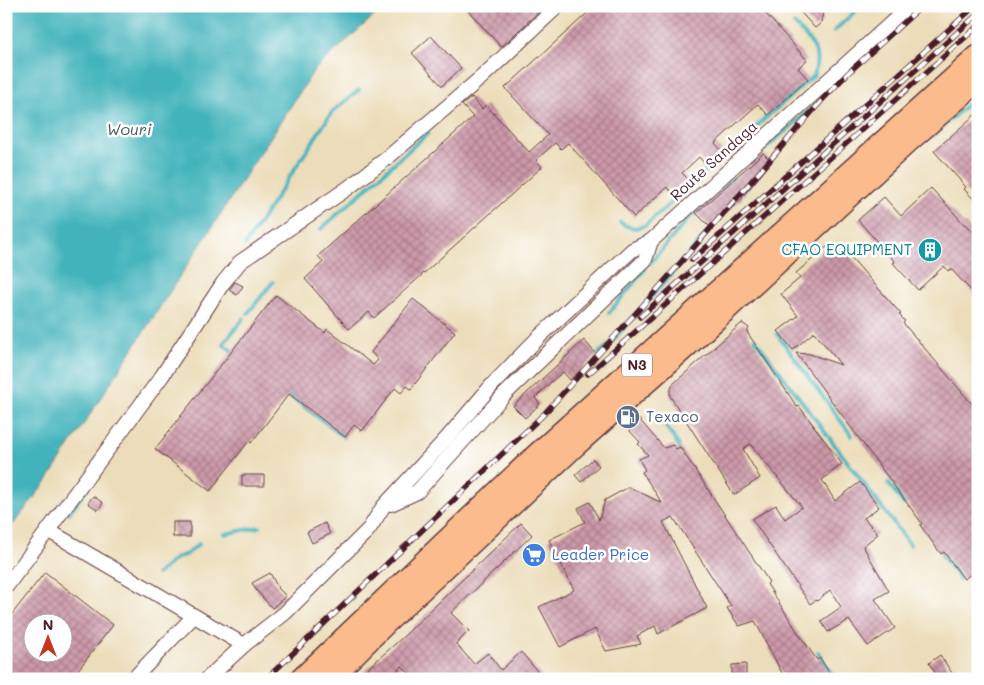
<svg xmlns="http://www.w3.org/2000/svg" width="984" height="685" viewBox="0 0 984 685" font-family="Mali,sans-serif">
<defs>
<pattern id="building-cross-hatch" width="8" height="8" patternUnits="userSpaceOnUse" patternTransform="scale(1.25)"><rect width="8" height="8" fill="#cc99a9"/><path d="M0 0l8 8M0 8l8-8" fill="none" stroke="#a87c8a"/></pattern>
</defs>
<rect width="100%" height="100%" fill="#fff"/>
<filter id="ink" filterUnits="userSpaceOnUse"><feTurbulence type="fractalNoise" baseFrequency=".02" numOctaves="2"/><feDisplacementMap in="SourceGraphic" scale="10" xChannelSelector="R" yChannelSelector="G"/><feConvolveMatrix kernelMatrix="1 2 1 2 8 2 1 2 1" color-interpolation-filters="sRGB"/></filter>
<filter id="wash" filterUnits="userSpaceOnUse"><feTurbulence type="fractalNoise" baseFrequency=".0096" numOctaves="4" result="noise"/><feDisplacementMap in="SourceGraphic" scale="20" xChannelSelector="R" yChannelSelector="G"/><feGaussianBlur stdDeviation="1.12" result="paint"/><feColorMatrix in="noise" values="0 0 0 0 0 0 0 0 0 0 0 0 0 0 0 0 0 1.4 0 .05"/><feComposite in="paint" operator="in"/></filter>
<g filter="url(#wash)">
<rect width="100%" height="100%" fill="#ecddba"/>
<polygon fill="#43b3bb" stroke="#466973" points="6,6 385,6 315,69 46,482 6,534"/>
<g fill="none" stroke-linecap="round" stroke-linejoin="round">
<g stroke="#43b3bb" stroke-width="4">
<polyline points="889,7 891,6"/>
<polyline points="834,31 861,6"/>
<polyline points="932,136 972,100"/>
<polyline points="764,150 817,103"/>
<polyline points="878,184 901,164"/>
<path d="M 620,222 C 628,228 637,230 646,225 L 814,75 C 822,49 811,42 794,24"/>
<polyline points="321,229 428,133"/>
<polyline points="245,245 332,112 359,90"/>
<polyline points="650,263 690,217 733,178"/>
<polyline points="248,313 273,282"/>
<polyline points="609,313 645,269"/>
<polyline points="777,334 804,371"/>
<polyline points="755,339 910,545"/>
<polyline points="235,353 223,344 244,318"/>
<polyline points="599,353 610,344 708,232"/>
<polyline points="804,371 852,436"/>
<polyline points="286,393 344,437"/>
<polyline points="657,413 679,446"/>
<polyline points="888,483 904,504"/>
<polyline points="69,513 87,489"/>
<polyline points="225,534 259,527"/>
<polyline points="942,555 960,580"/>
<polyline points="157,574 176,558 187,554 199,544"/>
<polyline points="818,652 835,679"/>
</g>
</g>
<g id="blocks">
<g fill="url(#building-cross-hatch)" fill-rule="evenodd">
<polygon points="464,6 545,6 501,47"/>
<polygon points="595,6 759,6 807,60 798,68 808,79 768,115 758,104 715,143 722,151 706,165 699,157 682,173 689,180 674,195 667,187 634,217 568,143 561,149 555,143 536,160 542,167 374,318 369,312 349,329 305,279 323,262 318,256 473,117 462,105 472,97 482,109 486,105 529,152 548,135 505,88"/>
<polygon points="795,6 817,6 823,13 821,23 815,28"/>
<polygon points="431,36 461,68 442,86 412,53"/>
<polygon points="978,112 978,204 964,189 966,187 934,151"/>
<polygon points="763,153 772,162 742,197 743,198 710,227 696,213"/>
<polygon points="931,188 965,225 966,224 978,237 978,298 951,269 948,271 944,266 918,290 893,263 895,262 858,220 884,197 901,216"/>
<polygon points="829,245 835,251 837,249 844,257 848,254 901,314 899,315 905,321 903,323 978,411 978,569 964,579 944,552 941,554 920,525 922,524 921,522 796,353 810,354 841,365 814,332 793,350 778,331 798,316 781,294 800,278 796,273"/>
<polygon points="235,282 243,286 237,295 229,290"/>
<polygon points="276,295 325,333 327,329 373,365 378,360 371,352 413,299 455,332 411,389 407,386 401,393 395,388 362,431 354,425 345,437 289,394 251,443 249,441 210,491 155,449"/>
<polygon points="742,323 749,328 747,332 797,407 799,406 842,464 822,480 835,501 860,482 879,507 864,518 878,534 863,546 889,591 875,599 895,628 868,646 849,620 828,632 821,621 841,607 830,590 817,601 816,600 810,604 752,519 776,505 785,519 802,507 750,444 743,449 760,478 734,495 670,396 670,391 673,384"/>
<polygon points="584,340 597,355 570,380 563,372 553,380 535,398 540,404 525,418 513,406"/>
<polygon points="638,418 664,448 673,445 676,449 680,447 769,582 767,584 799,634 817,660 820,658 833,679 785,679 755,621 739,626 727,608 731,606 673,517 663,522 707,608 658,634 655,626 637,636 641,644 606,651 595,629 560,647 539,607 574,590 549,540 585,522 578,508 590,502 599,520 605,500 629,487 662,503 642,472 645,470 639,459 648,455 638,444 640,442 627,428"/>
<polygon points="593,459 599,466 581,482 575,475"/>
<rect x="242" y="475" width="22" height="11"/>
<polygon points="93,496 103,503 98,510 88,503"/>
<rect x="173" y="522" width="17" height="15"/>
<polygon points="325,523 330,534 312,543 307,532"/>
<polygon points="521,523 532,535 451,613 469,631 456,644 474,664 488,653 501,670 521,652 544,679 414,679 402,666 389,679 356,679 404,636"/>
<path d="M 45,572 L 113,625 L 71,679 L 6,679 L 6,622 ZM 32,622 L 62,622 L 62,652 L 32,652 Z"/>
<polygon points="270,573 278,588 286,596 272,608 257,591 252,583"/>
<polygon points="940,655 956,679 939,679 929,663"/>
<polygon points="746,664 746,679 732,679 732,665"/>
</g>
</g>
</g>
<g filter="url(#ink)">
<use href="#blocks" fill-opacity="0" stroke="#623c40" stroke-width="1"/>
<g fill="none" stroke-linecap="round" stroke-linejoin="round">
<g stroke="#623c40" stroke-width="16">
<g id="minor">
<polyline points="391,504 417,492 504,395 645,260 651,241"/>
<polyline points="49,531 244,645"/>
<polyline points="6,587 162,376 223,283 240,262 348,188 386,159 483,76 558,6"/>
<polyline points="133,679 194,616"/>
<polyline points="207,679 244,645 285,613 369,529 383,507 447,438 493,384 539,337 632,250 651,241 910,6"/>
</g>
</g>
<g stroke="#623c40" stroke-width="24">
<g id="highway">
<polyline points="301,679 535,456 978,56"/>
<polyline points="330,679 386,623 575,446 686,347 909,141 978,81"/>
</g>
</g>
<use href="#minor" stroke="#fff" stroke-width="14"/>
<use href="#highway" stroke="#fbbb8c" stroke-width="21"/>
<g stroke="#4a1f2b" stroke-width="5.5">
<g id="rail">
<polyline points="692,260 975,6"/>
<polyline points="640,317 978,14"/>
<polyline points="588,374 978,26"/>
<polyline points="266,679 543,415 655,292 824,98 848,73 922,6"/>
</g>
</g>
<use href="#rail" stroke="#fff" stroke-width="4" stroke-dasharray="11" stroke-linecap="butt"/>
</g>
</g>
<defs>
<g id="building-disc" transform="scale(1.25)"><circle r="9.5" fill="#0f9aa8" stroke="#fff"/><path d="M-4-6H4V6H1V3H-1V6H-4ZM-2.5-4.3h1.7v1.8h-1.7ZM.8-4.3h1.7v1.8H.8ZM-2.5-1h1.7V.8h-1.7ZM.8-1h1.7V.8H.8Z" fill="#fff"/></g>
<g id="fuel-disc" transform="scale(1.25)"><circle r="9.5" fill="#5c6f8a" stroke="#fff"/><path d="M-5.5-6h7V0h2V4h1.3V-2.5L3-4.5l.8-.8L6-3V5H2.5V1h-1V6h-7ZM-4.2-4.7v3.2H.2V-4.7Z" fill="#fff"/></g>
<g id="supermarket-disc" transform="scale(1.25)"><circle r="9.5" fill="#3f7fe0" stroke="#fff"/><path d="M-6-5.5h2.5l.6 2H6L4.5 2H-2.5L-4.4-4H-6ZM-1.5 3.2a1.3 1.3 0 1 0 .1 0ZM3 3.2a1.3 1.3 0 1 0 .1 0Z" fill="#fff"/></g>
</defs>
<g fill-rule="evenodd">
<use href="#building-disc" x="930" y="250"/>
<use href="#fuel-disc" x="628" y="417"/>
<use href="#supermarket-disc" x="534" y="555"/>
</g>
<g text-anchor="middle" stroke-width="5" stroke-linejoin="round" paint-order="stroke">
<rect fill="#fff" stroke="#80626b" stroke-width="1" x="622" y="353.5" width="30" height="23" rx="4"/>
<g font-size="14" font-weight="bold" fill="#4a1f2b">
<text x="637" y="370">N3</text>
</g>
<g font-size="15" fill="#4a1f2b" stroke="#fff">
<text transform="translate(714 161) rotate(-42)" y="5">Route Sandaga</text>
</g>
<g font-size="15" fill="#0d838f" stroke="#fff" text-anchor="end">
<text x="912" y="255">CFAO EQUIPMENT</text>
</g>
<g font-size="15" fill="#4e5e75" stroke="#fff" text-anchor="start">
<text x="646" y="422">Texaco</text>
</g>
<g font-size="15" fill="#366cbe" stroke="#fff" text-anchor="start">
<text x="552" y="560">Leader Price</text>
</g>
<g font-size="16" font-style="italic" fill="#475a65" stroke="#fff">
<text x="129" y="135">Wouri</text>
</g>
</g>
<rect width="984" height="685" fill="none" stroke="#fff" stroke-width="25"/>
<g transform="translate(48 638)"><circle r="24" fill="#ffffff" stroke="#b7a5aa"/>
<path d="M0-4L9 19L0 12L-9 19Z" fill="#c8321e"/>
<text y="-8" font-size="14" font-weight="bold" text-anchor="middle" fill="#4a1f2b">N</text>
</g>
</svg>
